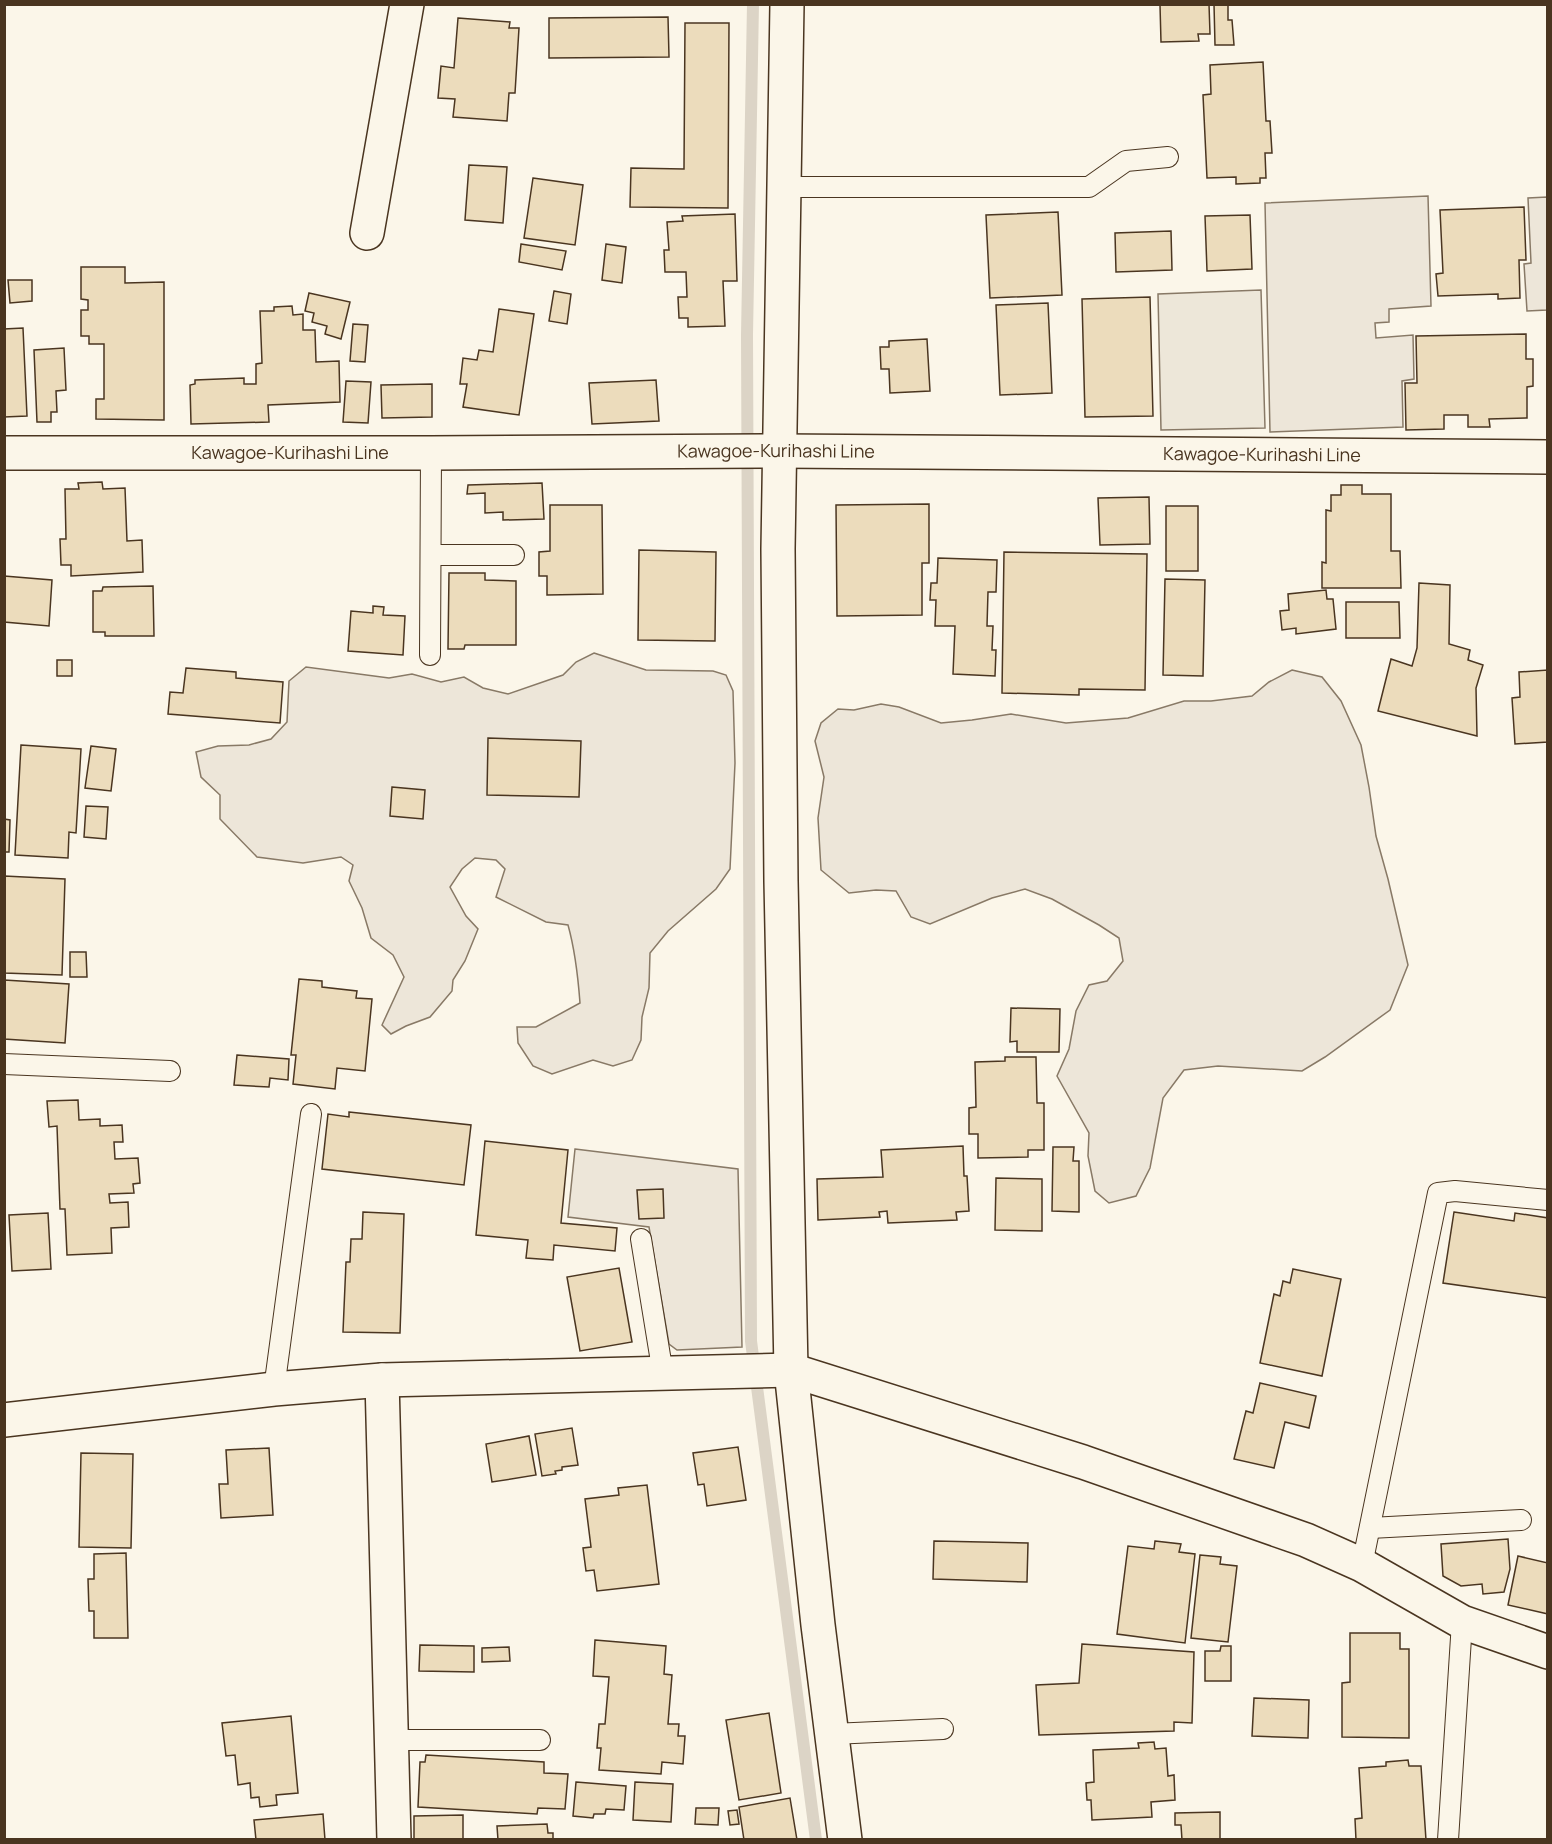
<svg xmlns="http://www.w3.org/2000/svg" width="1552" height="1844" viewBox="0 0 1552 1844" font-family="Manrope,sans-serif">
<rect width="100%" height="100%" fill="#fbf6e9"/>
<g fill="#ede6d9" stroke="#887966" stroke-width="1.5">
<polygon points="1428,196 1431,306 1389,309 1389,322 1375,323 1376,338 1413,335 1414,379 1402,381 1403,427 1270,432 1265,203"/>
<polygon points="1547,197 1547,310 1527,311 1524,264 1531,263 1528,198"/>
<path d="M 594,653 L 646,670 L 713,671 L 726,675 L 733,691 L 735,763 L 730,869 L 716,889 L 668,931 L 650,953 L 649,988 L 642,1017 L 641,1040 L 632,1060 L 613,1066 L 593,1060 L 552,1074 L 533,1066 L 518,1043 L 517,1027 L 536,1027 L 580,1003 C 578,976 575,950 568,925 L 546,922 L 496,897 L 505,869 L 496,860 L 475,858 L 462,869 L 450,887 L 466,916 L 478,929 L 465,961 L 453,980 L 452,991 L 430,1017 L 406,1026 L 391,1034 L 382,1025 L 404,977 L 393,955 L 371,938 L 362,908 L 349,881 L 353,865 L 341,857 L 303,863 L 257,857 L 220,819 L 220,795 L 201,777 L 196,752 L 218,746 L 249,745 L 271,739 L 287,722 L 289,681 L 306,667 L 389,678 L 412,674 L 441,682 L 464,677 L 483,688 L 508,694 L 563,675 L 576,662 Z"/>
<polygon points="1292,670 1322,677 1341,701 1361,745 1369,787 1376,836 1388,879 1408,965 1390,1010 1325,1057 1302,1071 1218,1066 1184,1070 1163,1098 1150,1168 1136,1196 1109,1203 1095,1191 1088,1156 1089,1133 1057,1076 1069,1049 1076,1011 1089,985 1107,981 1123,961 1119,938 1099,925 1052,899 1025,889 992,898 930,924 911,917 896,891 876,890 849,893 821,870 818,818 824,777 815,741 821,723 838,709 854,710 881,704 899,707 941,723 972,720 1011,714 1066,723 1128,718 1184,701 1211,701 1252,696 1269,682"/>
<polygon points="575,1149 738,1169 742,1347 677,1350 669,1344 649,1227 568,1217"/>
</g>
<polygon fill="#ede7d9" stroke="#887966" stroke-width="1.5" points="1261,290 1265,428 1161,430 1158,294"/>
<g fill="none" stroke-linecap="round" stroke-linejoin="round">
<polyline stroke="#dcd4c6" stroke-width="12" points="753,4 747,335 751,1341 816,1840"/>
</g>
<g fill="#ecdcbc" stroke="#4a3520" stroke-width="1.5">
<polygon points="1209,4 1210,34 1198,34 1199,41 1161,42 1160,5"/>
<polygon points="1214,4 1228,4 1228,20 1232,20 1234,45 1215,45"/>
<polygon points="668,17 669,57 549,58 549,18"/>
<polygon points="458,18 510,22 509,28 519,28 515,93 509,93 507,121 453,117 455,99 438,98 441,66 454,68"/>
<polygon points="685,23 729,23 728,208 630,207 631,168 684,169"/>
<polygon points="1263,62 1266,121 1270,121 1272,153 1265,153 1266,178 1260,178 1260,183 1236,184 1236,177 1207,178 1203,95 1211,94 1210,65"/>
<polygon points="469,165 507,167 503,223 465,220"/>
<polygon points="533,178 583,185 575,245 524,238"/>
<polygon points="1524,207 1526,260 1519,260 1520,298 1498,299 1498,294 1438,296 1436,274 1443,273 1440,210"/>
<polygon points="1058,212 1062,295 990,298 986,215"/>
<polygon points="735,214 737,281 723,281 725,326 688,327 688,318 679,318 678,297 687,297 686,272 665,272 664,250 669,250 667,222 683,221 682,216"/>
<polygon points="1250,215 1252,269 1207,271 1205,216"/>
<polygon points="1171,231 1172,270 1116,272 1115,233"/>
<polygon points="521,244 566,251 562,270 519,262"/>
<polygon points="606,244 626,247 622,283 602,280"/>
<polygon points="81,267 125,267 125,283 164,282 164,420 96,419 96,399 104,399 104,344 89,344 89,336 81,336 81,310 88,310 88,300 81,299"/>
<polygon points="8,280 32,280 32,301 10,303"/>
<polygon points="554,291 571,294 567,324 549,321"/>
<polygon points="309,293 350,302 341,339 325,334 327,326 312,322 314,313 305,311"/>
<polygon points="1150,297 1153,416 1085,417 1082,299"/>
<polygon points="1048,303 1052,393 1000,395 996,305"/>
<polygon points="292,306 293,315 303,314 303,330 315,330 316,362 339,361 340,402 268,405 269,422 191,424 190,385 195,384 195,380 244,378 244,384 256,384 256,364 262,363 260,311 274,311 274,307"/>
<polygon points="499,309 534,314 519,415 463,407 467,384 460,384 463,358 477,360 479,350 493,352"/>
<polygon points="353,324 368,325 365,362 350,361"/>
<polygon points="23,328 27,416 4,417 4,329"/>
<polygon points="1526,334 1526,359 1533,359 1533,386 1527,387 1527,418 1489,419 1490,427 1468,427 1468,415 1444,415 1444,429 1406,430 1405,383 1417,383 1416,336"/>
<polygon points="927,339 930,391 890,393 889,369 881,369 880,347 889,347 889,341"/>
<polygon points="64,348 66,390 56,391 57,412 51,412 51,422 37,422 34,350"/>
<polygon points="656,380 659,421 592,424 589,383"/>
<polygon points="346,381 371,382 368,423 343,422"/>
<polygon points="432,384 432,417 382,418 381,385"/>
<polygon points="102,482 103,489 125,488 127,541 142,540 143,572 71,576 71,565 61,565 60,539 66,539 65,489 79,489 78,483"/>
<polygon points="542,483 544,519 503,520 503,512 485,513 485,493 467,494 468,485"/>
<polygon points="1341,485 1362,485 1362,494 1391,494 1391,551 1400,551 1401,588 1322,588 1322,562 1326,563 1326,510 1331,511 1331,495 1341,495"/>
<polygon points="1149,497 1150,544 1100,545 1098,498"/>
<polygon points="929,504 929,563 922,563 922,615 837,616 836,505"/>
<polygon points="550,505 602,505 603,594 547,595 547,576 539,576 539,552 550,551"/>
<rect x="1166" y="506" width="32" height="65"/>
<polygon points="639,550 716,552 715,641 638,640"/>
<polygon points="1004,552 1147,554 1145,690 1079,689 1079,695 1002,693"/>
<polygon points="938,558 997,560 996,592 988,592 987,626 993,626 992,650 996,650 995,676 953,674 955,626 935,626 936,600 930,600 931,583 937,583"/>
<polygon points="449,573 485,573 485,580 516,581 516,645 465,645 464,649 448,649"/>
<polygon points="4,576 52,580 49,626 4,622"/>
<polygon points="1165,579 1205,580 1203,676 1163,675"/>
<polygon points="1419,583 1450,585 1449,644 1470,650 1468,660 1483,665 1476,688 1477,736 1378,711 1391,659 1412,666 1417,648"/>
<polygon points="153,586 154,636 105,636 105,632 93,632 93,591 102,591 103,587"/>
<polygon points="1326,590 1327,599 1333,599 1336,629 1296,634 1296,628 1282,630 1280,611 1289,610 1288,594"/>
<polygon points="1346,602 1399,602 1400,638 1346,638"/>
<polygon points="373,606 384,607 383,615 405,616 403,655 348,651 351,611 373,613"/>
<rect x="57" y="660" width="15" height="16"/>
<polygon points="186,668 236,672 236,678 283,682 280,723 168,714 170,692 183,693"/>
<polygon points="1548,670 1548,742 1515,744 1512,698 1520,697 1519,672"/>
<polygon points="488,738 581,741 579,797 487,795"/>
<polygon points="21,745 81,749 76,833 69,832 68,858 15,855"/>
<polygon points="91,746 116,749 111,791 85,788"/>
<polygon points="392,787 425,790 423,819 390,816"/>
<polygon points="86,806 108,807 106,839 84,837"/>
<polygon points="4,819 10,820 9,852 4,852"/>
<polygon points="4,876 65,879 62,975 4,973"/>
<polygon points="70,952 86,952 87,977 70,977"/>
<polygon points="299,979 322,981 322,987 357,991 356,998 372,999 365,1071 337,1068 335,1089 293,1084 296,1055 291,1055"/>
<polygon points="4,980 69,984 65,1043 4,1039"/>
<polygon points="1011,1008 1060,1009 1059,1052 1017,1052 1017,1041 1010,1042"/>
<polygon points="237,1055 289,1059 288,1080 270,1078 269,1087 234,1085"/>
<polygon points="1005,1057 1036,1057 1037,1103 1044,1103 1044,1150 1028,1150 1028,1157 978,1158 978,1134 969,1134 969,1108 976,1107 975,1062 1005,1061"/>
<polygon points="78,1100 79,1120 100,1119 100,1126 122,1125 123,1142 114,1142 115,1159 138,1158 140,1183 133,1184 134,1193 109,1194 110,1203 128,1202 129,1227 111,1228 112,1253 67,1255 65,1209 60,1209 57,1126 49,1127 47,1101"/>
<polygon points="349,1112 471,1125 464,1185 322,1169 328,1114 349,1117"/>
<polygon points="485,1141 568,1150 561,1223 617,1228 615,1251 554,1245 553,1260 526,1258 528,1240 476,1235"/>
<polygon points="963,1146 964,1176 967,1176 969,1211 956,1212 957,1220 888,1223 887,1211 879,1212 880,1217 818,1220 817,1179 883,1177 881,1150"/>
<polygon points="1053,1147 1074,1147 1073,1161 1079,1161 1079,1212 1052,1211"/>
<polygon points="996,1178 1042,1179 1042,1231 995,1230"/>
<polygon points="663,1189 664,1218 639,1219 637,1190"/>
<polygon points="363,1212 404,1214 400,1333 343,1332 346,1262 350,1262 351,1239 362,1239"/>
<polygon points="1454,1212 1514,1221 1515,1213 1548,1218 1548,1298 1443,1283"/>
<polygon points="48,1213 51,1269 12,1271 9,1215"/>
<polygon points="619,1268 632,1342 580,1351 567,1277"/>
<polygon points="1293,1269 1341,1279 1322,1376 1260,1363 1274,1294 1280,1296 1283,1281 1290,1283"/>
<polygon points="1260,1383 1316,1396 1309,1428 1285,1422 1274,1468 1234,1459 1246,1411 1253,1413"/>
<polygon points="572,1428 578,1465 562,1467 562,1470 555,1471 556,1474 542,1476 535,1434"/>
<polygon points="529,1436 536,1475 492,1482 486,1444"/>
<polygon points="738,1447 746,1500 707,1506 704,1484 698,1485 693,1453"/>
<polygon points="269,1448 273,1515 221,1518 219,1484 228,1484 226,1450"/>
<polygon points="81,1453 133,1454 131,1548 79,1547"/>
<polygon points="647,1485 659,1584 597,1591 594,1570 586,1571 583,1548 591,1547 585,1499 619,1495 618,1488"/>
<polygon points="1508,1539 1510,1569 1504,1592 1483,1594 1482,1584 1461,1586 1443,1576 1441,1544"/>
<polygon points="934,1541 1028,1543 1027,1582 933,1579"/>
<polygon points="1155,1541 1181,1544 1179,1552 1195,1554 1185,1643 1117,1634 1128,1546 1154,1549"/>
<polygon points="126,1553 128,1638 94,1638 94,1611 89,1611 88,1579 94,1579 94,1554"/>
<polygon points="1200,1555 1221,1557 1220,1564 1237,1566 1228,1642 1191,1638"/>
<polygon points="1518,1556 1548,1563 1548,1614 1508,1605"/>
<polygon points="1350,1633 1400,1633 1400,1649 1409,1649 1409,1738 1342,1737 1342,1683 1350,1682"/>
<polygon points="595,1640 666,1646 664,1674 672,1675 668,1724 679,1724 678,1736 685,1736 683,1764 662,1762 661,1774 599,1770 601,1748 597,1748 599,1724 605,1724 609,1677 593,1676"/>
<polygon points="1082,1644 1194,1652 1192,1723 1174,1722 1174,1731 1039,1735 1036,1685 1079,1683"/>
<polygon points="420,1645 474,1646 474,1672 419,1671"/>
<polygon points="1221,1646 1231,1646 1231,1681 1205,1681 1205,1651 1220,1651"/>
<polygon points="509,1647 510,1661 482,1662 482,1648"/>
<polygon points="1254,1698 1309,1700 1308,1738 1252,1736"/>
<polygon points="769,1713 781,1793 739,1800 726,1720"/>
<polygon points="291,1716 298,1793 276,1795 277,1805 260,1807 259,1797 251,1798 250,1783 238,1785 235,1755 226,1756 222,1723"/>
<polygon points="1154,1742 1155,1749 1166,1748 1168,1776 1174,1775 1175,1800 1151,1802 1152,1817 1092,1820 1091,1800 1087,1800 1086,1783 1094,1782 1093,1750 1139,1748 1138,1743"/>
<polygon points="426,1755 544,1762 544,1773 568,1774 565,1809 538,1808 537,1814 418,1807 420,1762 425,1762"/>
<polygon points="1408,1760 1409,1766 1421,1766 1426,1840 1356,1840 1355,1819 1362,1818 1359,1768 1386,1766 1386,1762"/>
<polygon points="576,1782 626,1786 624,1810 606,1809 605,1814 594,1814 593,1818 573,1816"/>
<polygon points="635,1782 673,1784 671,1822 633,1820"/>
<polygon points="790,1798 797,1840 744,1840 739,1807"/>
<polygon points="696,1808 719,1808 718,1825 695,1824"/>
<polygon points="737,1810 739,1824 730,1825 728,1811"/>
<polygon points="1220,1812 1220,1840 1182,1840 1181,1825 1175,1825 1175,1813"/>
<polygon points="323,1814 325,1840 256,1840 254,1820"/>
<polygon points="463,1815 463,1840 414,1840 414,1816"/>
<polygon points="547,1824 548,1833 553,1833 553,1840 498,1840 497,1826"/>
</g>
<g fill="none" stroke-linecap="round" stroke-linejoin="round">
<g stroke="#4a3520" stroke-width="22">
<g id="lane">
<polyline points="785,187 1089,187 1126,161 1168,157"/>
<polyline points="431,555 514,555"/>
<polyline points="430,655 431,453"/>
<polyline points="4,1064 170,1071"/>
<polyline points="641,1239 663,1374"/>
<polyline points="274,1389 311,1114"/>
<polyline points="1370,1528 1521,1520"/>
<polyline points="1362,1565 1438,1193 1455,1191 1548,1200"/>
<polyline points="832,1734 943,1729"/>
<polyline points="391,1740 540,1740"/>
<polyline points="1448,1840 1462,1622"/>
</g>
</g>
<g stroke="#4a3520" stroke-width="36">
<g id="street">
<polyline points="367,233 407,4"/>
<polyline points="382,1380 394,1840"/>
<polyline points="4,1420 274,1389 382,1380 791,1370 1083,1462 1306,1540 1362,1565 1462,1622 1548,1652"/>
</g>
</g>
<g stroke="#4a3520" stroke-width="36">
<polyline id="secondary" points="787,4 778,549 781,881 791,1370 818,1625 845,1840"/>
</g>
<g stroke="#4a3520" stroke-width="36">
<g id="primary">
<path id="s1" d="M 4,453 L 431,453 L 779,451 L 1548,457"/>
</g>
</g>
<use href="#lane" stroke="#fbf6e9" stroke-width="20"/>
<use href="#street" stroke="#fbf6e9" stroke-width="33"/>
<use href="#secondary" stroke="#fbf6e9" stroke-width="33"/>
<use href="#primary" stroke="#fbf6e9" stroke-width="33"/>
</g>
<g text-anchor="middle" stroke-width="4.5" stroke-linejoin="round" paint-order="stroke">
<g font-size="18" fill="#4a3520" stroke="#fbf6e9">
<text dy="6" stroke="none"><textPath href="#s1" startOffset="772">Kawagoe-Kurihashi Line</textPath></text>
<text dy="6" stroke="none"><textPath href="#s1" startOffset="286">Kawagoe-Kurihashi Line</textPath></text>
<text dy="6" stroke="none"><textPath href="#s1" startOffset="1258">Kawagoe-Kurihashi Line</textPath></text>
</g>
</g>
<rect width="1552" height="1844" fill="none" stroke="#4a3520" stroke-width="12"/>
</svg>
